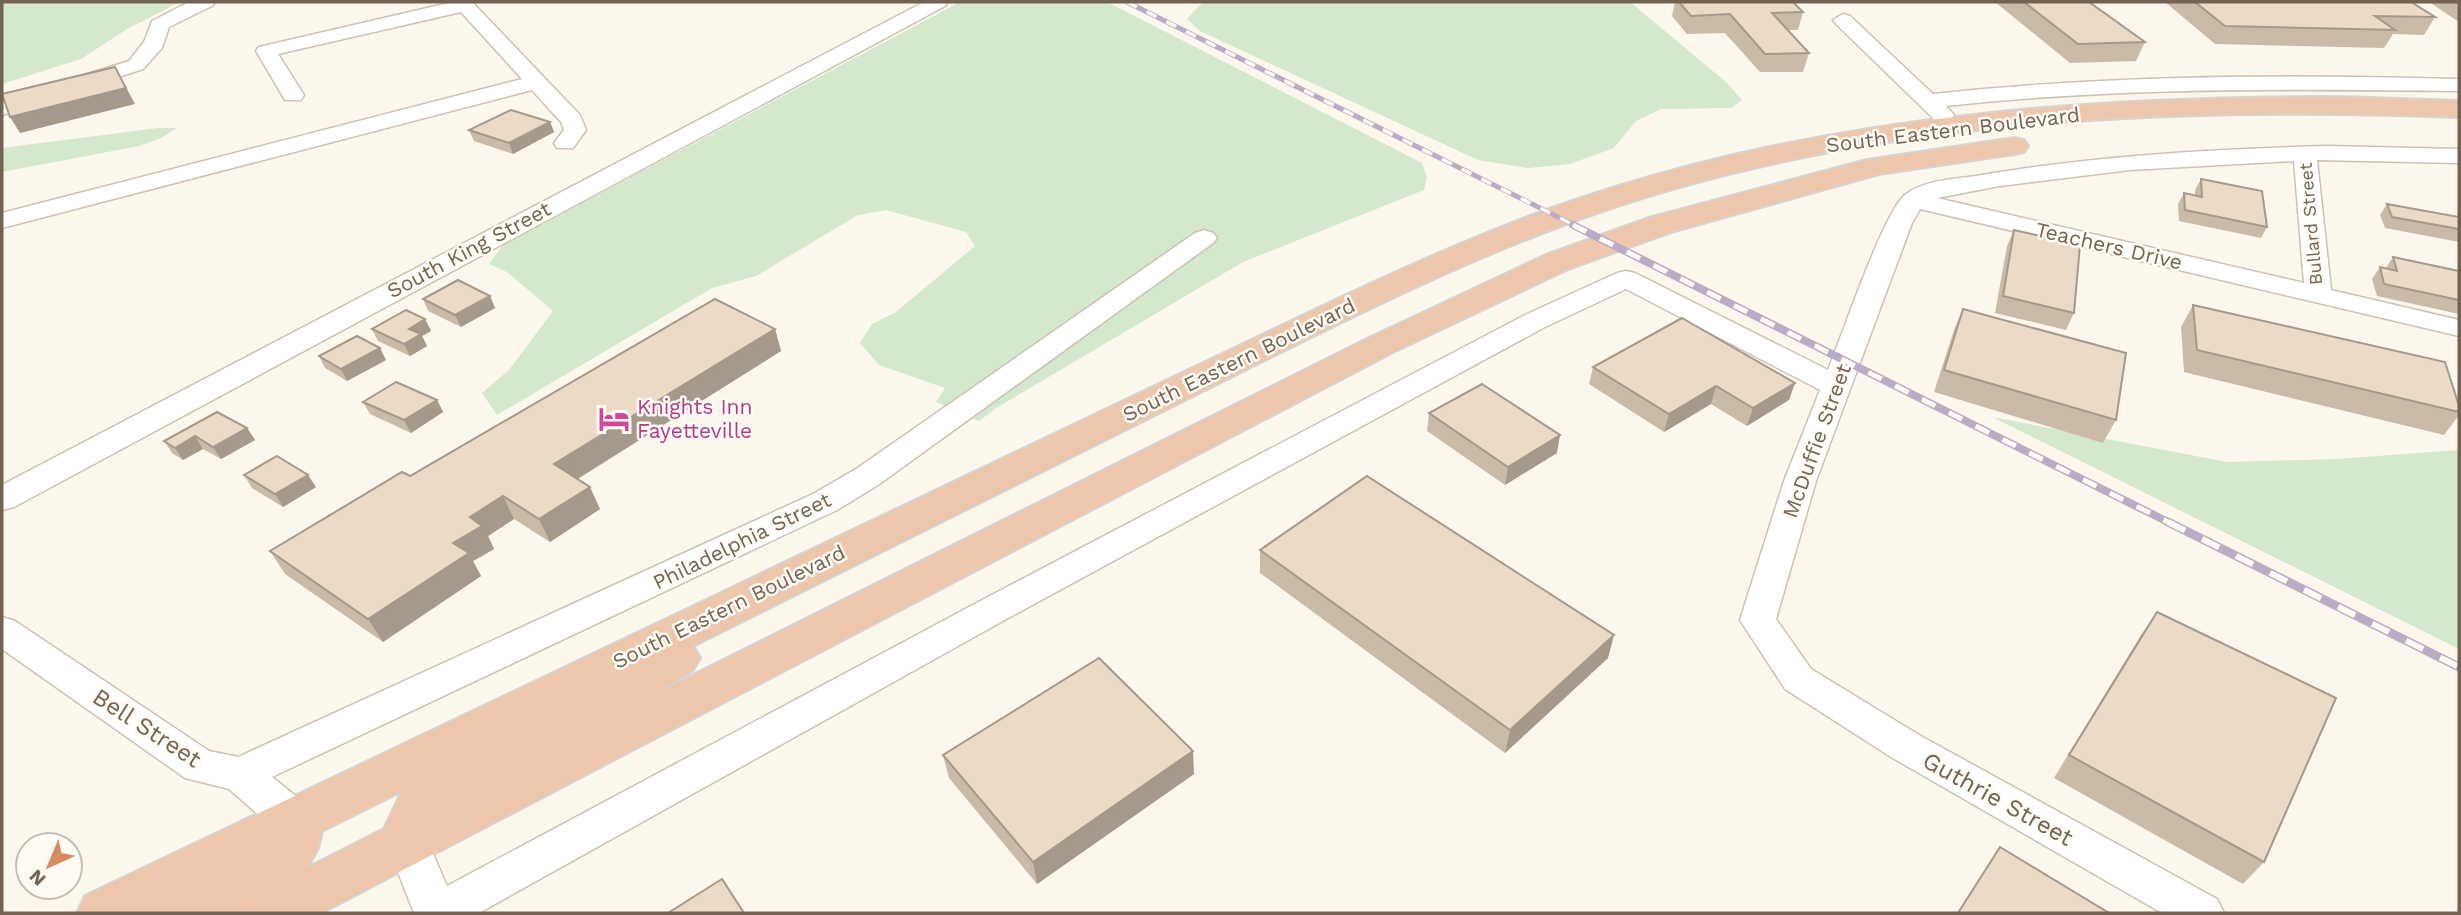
<svg xmlns="http://www.w3.org/2000/svg" width="2461" height="915" viewBox="0 0 2461 915" font-family="'Work Sans',sans-serif">
<rect width="100%" height="100%" fill="#fbf7ed"/>
<g fill="#d3e8cc">
<polygon points="2,2 180,2 127,29 81,59 2,84"/>
<polygon points="960,2 1107,2 1422,163 1427,177 1424,190 1243,262 998,407 979,421 936,402 945,388 879,365 860,343 872,324 896,312 975,246 966,232 886,210 858,215 756,276 712,288 497,415 482,393 509,370 553,311 507,272 489,264 503,245"/>
<polygon points="1203,2 1630,2 1727,83 1742,100 1731,108 1661,109 1636,121 1614,148 1570,164 1528,168 1478,160 1200,31 1187,19"/>
<polygon points="158,128 177,128 161,138 139,146 2,172 2,148"/>
<polygon points="1992,417 2227,462 2337,459 2459,450 2459,649"/>
</g>
<g fill="none" stroke-linecap="round" stroke-linejoin="round">
<g stroke="#ccc2b3" stroke-width="3">
<g id="street">
<polygon points="189,2 215,2 212,6 169,27 162,48 143,69 2,115 2,101 129,61 144,42 152,21"/>
<polygon points="453,2 472,2 580,115 586,130 573,148 557,148 554,143 564,130 561,122 532,90 2,228 2,213 522,79 461,12 278,54 304,95 301,100 285,100 256,51 259,47"/>
<polygon points="924,2 948,2 945,6 14,507 2,510 2,485"/>
<path d="M 1843,14 L 1850,16 L 1933,94 C 2109,75 2283,74 2459,79 L 2459,91 C 2287,89 2117,87 1946,106 L 1954,115 L 1951,120 L 1935,120 L 1836,24 L 1833,20 Z"/>
<path d="M 2327,146 L 2459,149 L 2459,163 L 2317,160 L 2331,290 L 2459,320 L 2459,336 L 1920,209 L 1912,223 L 1816,481 L 1776,619 L 1811,669 L 1919,735 L 2217,899 L 2224,913 L 2162,913 L 1891,757 L 1785,689 L 1740,620 L 1784,481 L 1820,390 L 1626,289 L 1545,327 L 1010,617 L 479,913 L 414,913 L 387,844 L 393,831 L 408,826 L 423,831 L 447,886 L 984,599 L 1525,315 L 1617,273 L 1626,271 L 1635,273 L 1828,370 C 1841,338 1884,211 1905,195 C 1923,180 1954,179 1976,176 C 2092,156 2210,149 2327,146 ZM 2294,161 L 2304,283 L 1937,198 L 2000,186 L 2130,170 Z"/>
<polygon points="1204,230 1213,233 1217,238 1213,243 878,485 837,510 272,777 308,806 314,819 308,832 293,837 278,832 229,789 185,778 2,649 2,617 15,621 209,751 238,757 813,494 856,469 1195,233"/>
</g>
</g>
<g stroke="#d8d3cf" stroke-width="4">
<path id="highway" d="M 2342,97 L 2459,101 L 2459,117 C 2201,107 1934,116 1683,186 C 1516,232 1361,312 1207,389 C 1036,475 864,560 693,646 L 700,658 L 693,670 L 655,694 L 1369,338 L 1546,255 L 1649,218 L 1867,160 L 2014,138 L 2024,140 L 2028,146 L 2024,152 L 2014,154 L 1879,174 L 1671,232 L 1568,269 L 1393,352 L 321,913 L 243,913 L 244,910 L 238,913 L 77,913 L 85,896 L 1327,304 C 1421,260 1516,217 1616,187 C 1849,114 2098,97 2342,97 ZM 402,791 L 384,829 L 307,868 L 318,848 L 322,831 Z"/>
</g>
<use href="#street" fill="#fff" fill-rule="evenodd"/>
<use href="#highway" fill="#edc6ab" fill-rule="evenodd"/>
<g stroke="#bcabc5" stroke-width="5">
<polyline id="rail-far2" points="1127,2 1576,226"/>
</g>
<g stroke="#bcabc5" stroke-width="8">
<polyline id="rail-far1" points="1573,225 2172,524"/>
</g>
<g stroke="#bcabc5" stroke-width="9">
<polyline id="rail" points="2168,522 2459,667"/>
</g>
<use href="#rail-far2" stroke="#fdfbf3" stroke-width="3.5" stroke-dasharray="11" stroke-linecap="butt"/>
<use href="#rail-far1" stroke="#fdfbf3" stroke-width="5" stroke-dasharray="15" stroke-linecap="butt"/>
<use href="#rail" stroke="#fdfbf3" stroke-width="6" stroke-dasharray="19" stroke-linecap="butt"/>
</g>
<g fill="#cabba9">
<polygon points="1675,2 1793,2 1803,12 1798,30 1788,30 1809,53 1803,72 1760,72 1725,33 1687,34 1672,16"/>
<polygon points="1995,2 2089,2 2145,42 2136,61 2070,63"/>
<polygon points="2165,2 2411,2 2435,17 2424,35 2393,34 2384,48 2215,44"/>
<polygon points="2429,2 2459,2 2459,22"/>
<polygon points="550,122 554,132 513,154 474,141 469,130"/>
<polygon points="2201,179 2267,227 2261,238 2179,221 2178,204 2184,193 2195,195 2195,190"/>
<polygon points="2387,204 2459,217 2459,242 2385,228 2380,215"/>
<polygon points="2014,230 2074,313 2066,330 1995,313 2007,246"/>
<polygon points="2393,257 2459,271 2459,314 2377,296 2372,279 2380,267 2386,268"/>
<polygon points="490,296 495,308 461,327 428,311 423,299"/>
<polygon points="2193,305 2459,406 2459,415 2444,435 2184,372 2181,327"/>
<polygon points="1963,309 2116,420 2103,443 1934,392 1954,330"/>
<polygon points="1682,318 1789,400 1747,426 1711,404 1664,432 1589,384 1593,367"/>
<polygon points="425,319 431,331 422,336 427,346 410,356 378,341 372,329"/>
<polygon points="775,329 781,351 578,479 600,509 550,542 514,519 488,536 494,549 473,561 481,576 383,642 285,574 270,551 410,476"/>
<polygon points="319,356 386,360 347,381 325,368"/>
<polygon points="437,400 443,412 411,433 370,414 363,402"/>
<polygon points="1429,413 1557,453 1505,485 1427,431"/>
<polygon points="247,428 255,440 221,459 203,449 183,460 172,453 164,441"/>
<polygon points="244,475 316,487 283,507 252,488"/>
<polygon points="1260,550 1608,658 1505,753 1260,573"/>
<polygon points="2157,612 2264,862 2243,884 2054,778 2141,635"/>
<polygon points="943,755 1194,774 1037,884 949,778"/>
</g>
<g fill="#a4998a">
<polygon points="115,67 135,104 20,133 10,117"/>
<polygon points="550,122 554,132 513,154 509,143"/>
<polygon points="490,296 495,308 461,327 455,315"/>
<polygon points="425,319 431,331 422,336 427,346 410,356 404,344 409,329"/>
<polygon points="775,329 781,351 564,487 554,464"/>
<polygon points="380,348 386,360 347,381 341,369"/>
<polygon points="1795,383 1789,400 1747,426 1753,408"/>
<polygon points="1716,386 1711,404 1664,432 1669,414"/>
<polygon points="437,400 443,412 411,433 404,420"/>
<polygon points="247,428 255,440 221,459 213,447"/>
<polygon points="1560,435 1557,453 1505,485 1508,467"/>
<polygon points="195,436 203,449 183,460 175,448"/>
<polygon points="308,475 316,487 283,507 275,494"/>
<polygon points="590,487 600,509 550,542 539,519"/>
<polygon points="503,496 514,519 488,536 494,549 473,561 481,576 383,642 368,619 453,543 470,517"/>
<polygon points="1614,635 1608,658 1505,753 1510,730"/>
<polygon points="1193,751 1194,774 1037,884 1033,862"/>
</g>
<g fill="#ebdac5" stroke="#a4998a" stroke-width="2">
<polygon points="1679,2 1793,2 1803,12 1772,13 1809,53 1765,54 1730,14 1691,16"/>
<polygon points="2024,2 2089,2 2145,42 2078,44"/>
<polygon points="2195,2 2411,2 2435,17 2375,16 2395,30 2225,26"/>
<polygon points="115,67 126,88 10,117 2,94"/>
<polygon points="511,110 550,122 509,143 469,130"/>
<polygon points="2201,179 2262,191 2267,227 2185,210 2184,193 2202,197"/>
<polygon points="2387,204 2459,217 2459,229 2392,217"/>
<polygon points="2014,230 2080,245 2074,313 2003,296"/>
<polygon points="2393,257 2459,271 2459,300 2384,284 2380,267 2397,271"/>
<polygon points="458,280 490,296 455,315 423,299"/>
<polygon points="715,299 775,329 554,464 590,487 539,519 503,496 470,517 482,526 453,543 469,553 368,619 270,551 402,472 410,476"/>
<polygon points="2193,305 2445,362 2459,406 2459,412 2197,350"/>
<polygon points="1963,309 2126,353 2116,420 1944,370"/>
<polygon points="406,310 425,319 409,329 421,334 404,344 372,329"/>
<polygon points="1682,318 1795,383 1753,408 1716,386 1669,414 1593,367"/>
<polygon points="357,336 380,348 341,369 319,356"/>
<polygon points="396,382 437,400 404,420 363,402"/>
<polygon points="1482,384 1560,435 1508,467 1429,413"/>
<polygon points="217,412 247,428 213,447 195,436 175,448 164,441"/>
<polygon points="277,456 308,475 275,494 244,475"/>
<polygon points="1367,476 1614,635 1510,730 1260,550"/>
<polygon points="2157,612 2336,698 2264,862 2069,755"/>
<polygon points="1099,658 1193,751 1033,862 943,755"/>
<polygon points="2000,847 2109,913 1958,913"/>
<polygon points="722,879 744,913 668,913"/>
</g>
<defs>
<g id="hotel-bare" transform="scale(2.415)"><path d="M-6-4.5h1.5V1H6V5H4.5V3h-9V5H-6ZM-4 0a1.8 1.8 0 1 1 3.6 0ZM.5 0V-2.5h3Q6-2.5 6 0Z" fill="#d1479c" stroke="#fdfbf3" stroke-width="2.5" paint-order="stroke"/></g>
</defs>
<g fill-rule="evenodd">
<use href="#hotel-bare" x="614" y="419"/>
</g>
<g text-anchor="middle" stroke-width="5" stroke-linejoin="round" paint-order="stroke">
<g font-size="18" fill="#746352" stroke="#fdfbf3">
<text transform="translate(2311 224) rotate(-95)" y="6">Bullard Street</text>
</g>
<g font-size="21" fill="#746352" stroke="#fdfbf3">
<text transform="translate(1953 130) rotate(-7)" y="7">South Eastern Boulevard</text>
<text transform="translate(2109 246) rotate(13)" y="7">Teachers Drive</text>
<text transform="translate(469 250) rotate(-28)" y="7">South King Street</text>
<text transform="translate(1239 360) rotate(-26)" y="7">South Eastern Boulevard</text>
<text transform="translate(1817 441) rotate(-70)" y="7">McDuffie Street</text>
<text transform="translate(742 541) rotate(-26)" y="7">Philadelphia Street</text>
<text transform="translate(729 607) rotate(-26)" y="7">South Eastern Boulevard</text>
</g>
<g font-size="21" fill="#b23c85" stroke="#fdfbf3" text-anchor="start">
<text x="637" y="414">Knights Inn<tspan x="637" dy="24">Fayetteville</tspan></text>
</g>
<g font-size="24" fill="#746352" stroke="#fdfbf3">
<text transform="translate(147 728) rotate(33)" y="8">Bell Street</text>
<text transform="translate(1998 799) rotate(29)" y="8">Guthrie Street</text>
</g>
</g>
<rect width="2461" height="915" fill="none" stroke="#746352" stroke-width="7"/>
<g transform="translate(49 866) rotate(224)"><circle r="33" fill="#fdfbf3" stroke="#c6beb3" stroke-width="2"/>
<path d="M0-5L12 26L0 18L-12 26Z" fill="#d68b61"/>
<text y="-10" font-size="19" font-weight="bold" text-anchor="middle" fill="#746352">N</text>
</g>
</svg>
